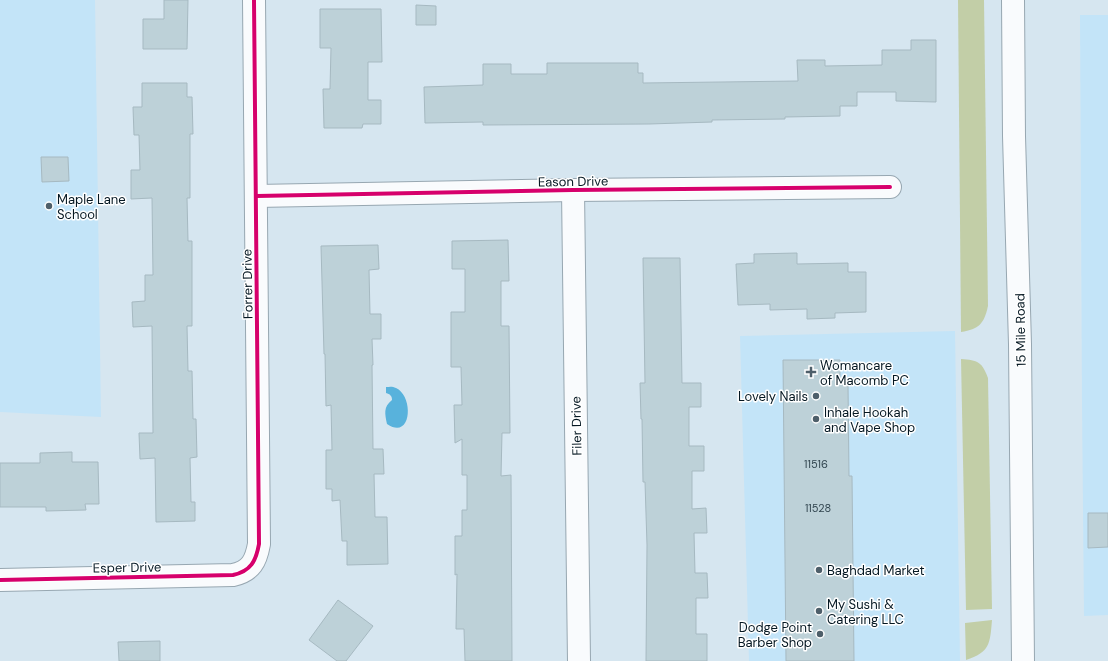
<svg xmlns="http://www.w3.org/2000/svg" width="1108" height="661" viewBox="0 0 1108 661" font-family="'DM Sans',sans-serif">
<rect width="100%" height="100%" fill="#d6e6f0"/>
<g fill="#c3e4f8">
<polygon points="0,0 95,0 101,417 0,412"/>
<polygon points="1080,15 1108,15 1108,615 1084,616 1082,404"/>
<polygon points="955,331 960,661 749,661 740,336"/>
</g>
<g fill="#c2cea7">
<path d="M 958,0 L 984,0 L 988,306 C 984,324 979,329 961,332 Z"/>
<path d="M 961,359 C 978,360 982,362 988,378 L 992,609 L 966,610 Z"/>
<path d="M 992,620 C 990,644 990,652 966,660 L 965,623 Z"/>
</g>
<path fill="#58b2dc" d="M 386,387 C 389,387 392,386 396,388 C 414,396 412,441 387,424 C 385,414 383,407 392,400 C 392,396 390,394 386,393 Z"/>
<g fill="#bdd1d8" stroke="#a6b9c1">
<polygon points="164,0 188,0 187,49 143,49 143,19 164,19"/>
<polygon points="416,5 436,6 436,25 416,25"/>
<polygon points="320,9 381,9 382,62 368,62 368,100 381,100 381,124 363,124 362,128 324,128 323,89 330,89 331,48 320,48"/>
<polygon points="911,40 936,40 936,102 896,101 896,92 857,92 857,106 840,106 840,116 785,117 785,119 712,120 712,122 649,124 483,125 483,122 425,123 424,87 483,85 483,64 511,64 511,74 547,74 547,63 638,63 638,73 643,73 643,83 798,81 797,60 825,60 825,66 882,65 882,50 911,50"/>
<polygon points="142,83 187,83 187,97 192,97 193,134 190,134 190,198 187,198 188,241 192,241 192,326 187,326 188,371 192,371 193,419 196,419 197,457 190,458 191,502 195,502 195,521 156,522 155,458 140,459 139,433 153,433 152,326 133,327 132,302 145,301 145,275 153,275 152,198 131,199 131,170 140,170 139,135 134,135 133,107 142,107"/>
<polygon points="41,157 68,157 69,181 42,182"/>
<polygon points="508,240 509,281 501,281 501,326 509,326 510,433 502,433 501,476 511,475 512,661 465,661 464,629 456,629 457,574 455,575 455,536 462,536 462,510 467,510 467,475 462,475 462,439 455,443 454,405 462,405 461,367 451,367 451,312 465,312 465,269 452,269 452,241"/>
<polygon points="378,245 379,269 369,270 370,314 381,314 381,339 372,339 373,365 372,365 373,449 383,449 384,474 374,474 375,517 387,517 388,564 347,565 347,541 342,541 340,500 332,501 332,489 326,489 326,450 332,450 331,405 326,406 325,354 324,354 321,246"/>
<polygon points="797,253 797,264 848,263 848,272 866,272 866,312 835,313 835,318 807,319 807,309 770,310 770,304 738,305 736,264 754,263 754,254"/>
<polygon points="643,258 680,258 682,383 701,383 701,407 689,407 689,446 704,446 704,471 692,471 692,509 706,508 707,533 694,533 695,573 707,573 708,598 696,598 696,634 707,634 707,661 646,661 647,545 645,482 643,482 642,419 641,419 640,383 645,383"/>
<polygon points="783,360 840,360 840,384 848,384 849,476 852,476 854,661 786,661"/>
<polygon points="72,452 72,462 98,462 99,504 85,504 86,510 46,511 46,507 0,507 0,463 40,463 40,453"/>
<polygon points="1088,513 1108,513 1108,547 1088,548"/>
<polygon points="338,600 373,626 346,661 337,661 309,640"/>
<polygon points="160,641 160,661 119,661 118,642"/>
</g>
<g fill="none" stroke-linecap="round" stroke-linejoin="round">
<g stroke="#97a7b1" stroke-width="24">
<g id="street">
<polyline points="573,190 579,661"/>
<polyline points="256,196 573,190 890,187"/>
<path d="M 0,580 L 233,575 C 251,571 256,561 259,544 L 254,0"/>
</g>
</g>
<g stroke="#97a7b1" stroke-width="24">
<polyline id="secondary" points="1013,0 1014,136 1020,344 1023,661"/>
</g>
<use href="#street" stroke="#f9fbfd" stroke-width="22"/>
<use href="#secondary" stroke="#f9fbfd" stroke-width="22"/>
<g stroke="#fff" stroke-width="6">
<g id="cycleway">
<polyline points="256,196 573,190 890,187"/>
<path d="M 0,580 L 233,575 C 251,571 256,561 259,544 L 254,0"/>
</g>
</g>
<use href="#cycleway" stroke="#d6006c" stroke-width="4"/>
</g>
<g fill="#4e5f6a" stroke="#fff" stroke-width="1.5">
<circle cx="49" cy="206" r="4"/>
<path d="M809 366h4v4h4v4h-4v4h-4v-4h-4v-4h4z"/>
<circle cx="816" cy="396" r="4"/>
<circle cx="816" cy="419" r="4"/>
<circle cx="819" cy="570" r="4"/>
<circle cx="819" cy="611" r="4"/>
<circle cx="820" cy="634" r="4"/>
</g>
<g text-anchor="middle" stroke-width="3" stroke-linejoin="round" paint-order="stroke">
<g font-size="11" fill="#324650">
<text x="816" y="468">11516</text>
<text x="818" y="512">11528</text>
</g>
<g font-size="13" fill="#041722" stroke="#fff">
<text transform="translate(573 181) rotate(-1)" y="5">Eason Drive</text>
<text transform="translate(247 284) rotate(-91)" y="5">Forrer Drive</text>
<text transform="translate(1020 330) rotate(-91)" y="5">15 Mile Road</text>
<text transform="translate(576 426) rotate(-91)" y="5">Filer Drive</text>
<text transform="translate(127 567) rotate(-1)" y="5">Esper Drive</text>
</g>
<g font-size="13" fill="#041722" stroke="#fff" text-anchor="start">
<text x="57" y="204">Maple Lane<tspan x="57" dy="15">School</tspan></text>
<text x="820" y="370">Womancare<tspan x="820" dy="15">of Macomb PC</tspan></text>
<text x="808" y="401" text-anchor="end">Lovely Nails</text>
<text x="824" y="417">Inhale Hookah<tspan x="824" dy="15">and Vape Shop</tspan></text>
<text x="827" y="575">Baghdad Market</text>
<text x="827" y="609">My Sushi &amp;<tspan x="827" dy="15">Catering LLC</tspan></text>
<text x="812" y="632" text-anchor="end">Dodge Point<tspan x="812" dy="15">Barber Shop</tspan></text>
</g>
</g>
</svg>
